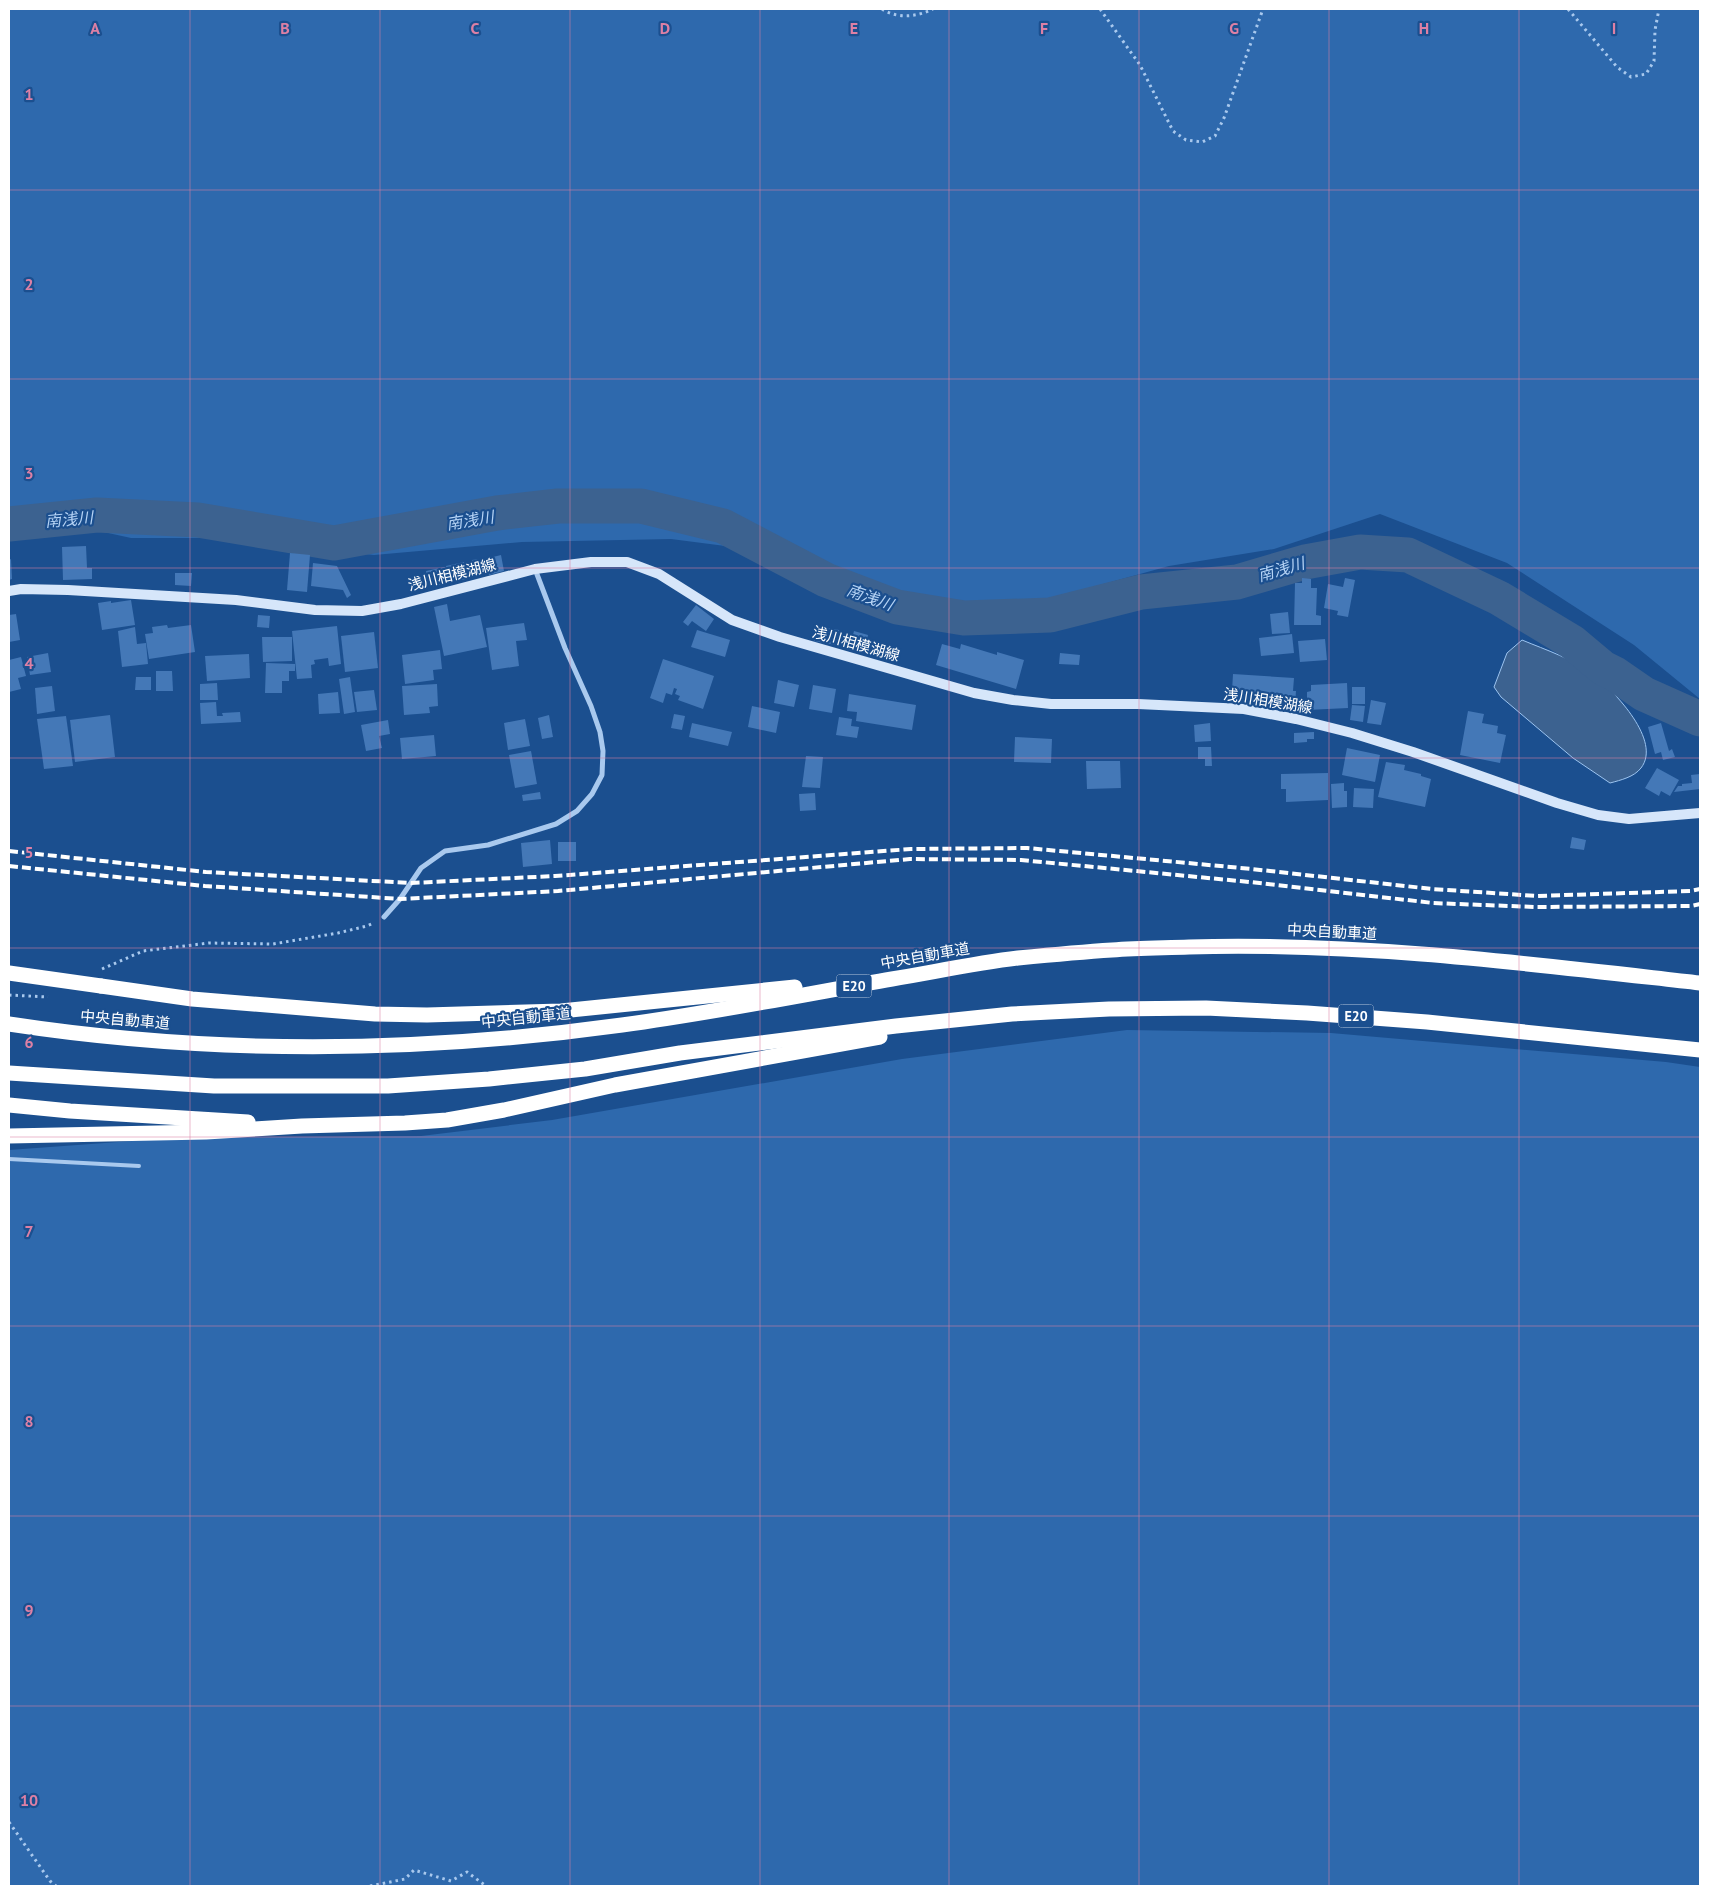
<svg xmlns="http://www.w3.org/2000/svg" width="1709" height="1895" viewBox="0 0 1709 1895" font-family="'PT Sans','Noto Sans JP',sans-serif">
<rect width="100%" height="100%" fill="#1b4f8f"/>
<g fill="#2e69ad">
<polygon points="9,9 1700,9 1700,699 1634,645 1507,563 1380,514 1274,549 1169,566 1053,598 923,605 810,557 671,539 522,542 374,555 216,538 131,538 17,513 9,515"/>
<polygon points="1127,1030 1331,1033 1666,1062 1700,1067 1700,1886 9,1886 9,1150 173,1138 421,1136 552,1120 902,1059"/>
</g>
<path fill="#3c6290" stroke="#9cc4f0" d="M 1522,640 C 1546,650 1574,659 1595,676 C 1615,692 1662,741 1641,768 C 1634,777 1621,780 1610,783 L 1573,758 L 1501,697 L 1494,687 L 1507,653 Z"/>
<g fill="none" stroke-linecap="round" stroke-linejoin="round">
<polyline stroke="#3c6290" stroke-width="35" points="9,524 97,515 198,520 334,543 497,513 558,506 641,506 723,526 826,580 897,607 964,618 1050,615 1141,592 1237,582 1305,562 1360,552 1408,555 1499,598 1572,642 1603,668 1615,674 1644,694 1700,719"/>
</g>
<g fill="#4478b7">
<polygon points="86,546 87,568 92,568 92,579 63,580 62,547"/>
<polygon points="290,553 310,555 307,592 287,590"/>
<polygon points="501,555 504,571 489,575 485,559"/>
<polygon points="11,559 12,579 9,580 9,560"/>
<polygon points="479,559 482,573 474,575 472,560"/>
<polygon points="464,562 467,579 450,582 446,566"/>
<polygon points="313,563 337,566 351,595 347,598 343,590 311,586"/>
<polygon points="445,567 448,583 430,587 426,571"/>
<polygon points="175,573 192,573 191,586 175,585"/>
<polygon points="1302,578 1311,579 1311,588 1317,588 1316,615 1321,616 1321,625 1294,625 1295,583 1302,583"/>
<polygon points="1345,578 1355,580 1348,617 1337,615 1338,611 1324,608 1328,584 1343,587"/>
<polygon points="131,600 135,625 102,630 98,603 111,601 111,603"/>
<polygon points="447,604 450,621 480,615 487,647 444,656 434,607"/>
<polygon points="696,605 714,619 706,631 692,621 688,626 683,622"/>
<polygon points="1288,612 1290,633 1272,634 1270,614"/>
<polygon points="16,614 20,640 9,642 9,615"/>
<polygon points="258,615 270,616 269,628 257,627"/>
<polygon points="524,623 527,640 516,641 519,666 492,670 486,628"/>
<polygon points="167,625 168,628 191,625 195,652 149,659 145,634 153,633 152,627"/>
<polygon points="337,626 341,664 329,666 328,658 314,660 315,664 311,665 312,678 297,679 292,631"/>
<polygon points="817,626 839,630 836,645 814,641"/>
<polygon points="135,627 137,644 146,643 148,664 122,667 118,631"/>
<polygon points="697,630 730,640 725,657 691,647"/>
<polygon points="854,631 868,635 864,653 849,650"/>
<polygon points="374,632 378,668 345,672 341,636"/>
<polygon points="1292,634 1294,653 1261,656 1259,638"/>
<polygon points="262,637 292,637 292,661 263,662"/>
<polygon points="1325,639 1327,660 1300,662 1298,641"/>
<polygon points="942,644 960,649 961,644 997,655 997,652 1024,660 1016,689 936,665"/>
<polygon points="440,650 442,669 433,670 434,680 405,684 402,655"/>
<polygon points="48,653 51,672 30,675 27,657"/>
<polygon points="1060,653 1080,655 1079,665 1059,664"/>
<polygon points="249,654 250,678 207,681 205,656"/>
<polygon points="21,657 26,676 18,678 21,689 9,692 9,660"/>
<polygon points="663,659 714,676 703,709 678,700 680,696 675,694 677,689 674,688 672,695 666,693 663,703 650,698"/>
<polygon points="266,663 295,664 295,671 289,671 289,681 282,681 282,693 265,693"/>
<polygon points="156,671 172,671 173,691 156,691"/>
<polygon points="1233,674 1294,678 1293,691 1296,691 1295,705 1263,703 1263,701 1252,700 1252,695 1241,694 1241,692 1232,691"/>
<polygon points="136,677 151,677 151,690 135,690"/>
<polygon points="350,677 355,712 344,714 339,679"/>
<polygon points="778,680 799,685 794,707 774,703"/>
<polygon points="217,683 218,700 200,700 200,684"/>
<polygon points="1347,683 1348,708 1307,710 1307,692 1311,691 1311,685"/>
<polygon points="437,684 438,706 429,707 430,713 404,715 402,686"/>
<polygon points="813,685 836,689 832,713 809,709"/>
<polygon points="52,686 55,711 37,714 35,688"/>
<rect x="1352" y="687" width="13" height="17"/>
<polygon points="374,690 377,710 357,712 354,692"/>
<polygon points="338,692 340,713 319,714 318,694"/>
<polygon points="849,694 916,705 912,730 856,721 857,712 847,711"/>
<polygon points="1371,700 1386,703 1381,725 1367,723"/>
<polygon points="216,702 217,716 223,716 222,713 240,712 241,722 201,724 200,703"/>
<polygon points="1352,705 1365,706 1363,722 1350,720"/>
<polygon points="752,706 780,712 776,733 748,727"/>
<polygon points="1468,711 1484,714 1482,723 1498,726 1497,733 1506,735 1500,763 1460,755"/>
<polygon points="674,714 685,716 682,730 671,728"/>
<polygon points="110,715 115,757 75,762 70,720"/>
<polygon points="549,715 553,737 542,739 538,718"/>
<polygon points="66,716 73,766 44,769 37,719"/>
<polygon points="839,717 852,719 851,726 859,727 857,738 836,735"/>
<polygon points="525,719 530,746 508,750 504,723"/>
<polygon points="388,720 390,734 379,736 382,748 366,751 361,725"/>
<polygon points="692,723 732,732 728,746 689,737"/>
<polygon points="1210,723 1211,741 1195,742 1194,725"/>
<polygon points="1661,723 1669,751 1672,749 1675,757 1663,760 1661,752 1655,754 1648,727"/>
<polygon points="1314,732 1314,739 1307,739 1307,742 1294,743 1294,733"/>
<polygon points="434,735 436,756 402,759 400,738"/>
<polygon points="1015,737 1052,739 1051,763 1014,762"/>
<polygon points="1198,747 1211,747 1212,766 1205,766 1205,759 1198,759"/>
<polygon points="1347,748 1380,755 1375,782 1342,775"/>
<polygon points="531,751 537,784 515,788 509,755"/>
<polygon points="806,756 823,757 820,788 802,787"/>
<polygon points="1086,761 1120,761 1121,788 1087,789"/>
<polygon points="1386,762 1405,765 1404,770 1421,774 1421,776 1431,779 1425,807 1378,797"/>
<polygon points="1657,768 1679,780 1670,796 1661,791 1659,796 1645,788"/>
<polygon points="1328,773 1328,800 1286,802 1286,789 1281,789 1281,774"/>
<polygon points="1700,774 1700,789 1674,792 1678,786 1682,786 1682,784 1692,783 1691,775"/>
<polygon points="1344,783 1344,791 1347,791 1347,807 1332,808 1331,784"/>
<polygon points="1354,788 1374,789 1373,808 1353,807"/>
<polygon points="540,792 541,799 523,801 522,795"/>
<polygon points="815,793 816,810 800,811 799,794"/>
<polygon points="1572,837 1586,840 1584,850 1570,848"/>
<polygon points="550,840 552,864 523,867 521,843"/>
<rect x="558" y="842" width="18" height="19"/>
</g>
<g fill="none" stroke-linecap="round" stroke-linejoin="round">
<g stroke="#a9c9ee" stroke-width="3" stroke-dasharray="2.5 4" stroke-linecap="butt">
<path d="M 882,9 C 897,19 917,17 933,9"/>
<polyline points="1100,9 1140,65 1173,131 1186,140 1202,142 1215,136 1224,118 1263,9"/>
<polyline points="1568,9 1617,67 1631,77 1646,74 1654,61 1655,30 1659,9"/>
<polyline points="102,969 143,951 209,943 273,944 338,933 367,926 374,923"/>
<polyline points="9,995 48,997"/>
<polyline points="9,1822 50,1881 56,1886"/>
<polyline points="370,1886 405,1879 414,1870 451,1881 467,1872 486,1886"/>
</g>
<polyline stroke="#a9c9ee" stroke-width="4" points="9,1159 139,1166"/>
<polyline stroke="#a9c9ee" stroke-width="5" points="384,917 400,899 421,868 445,851 488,845 556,824 577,811 592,794 602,775 603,751 600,732 591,706 565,648 535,569"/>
<polyline stroke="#d6e6fa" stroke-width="10" points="9,591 21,589 68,590 236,600 315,610 362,611 401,604 535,569 591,562 627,562 659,574 732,620 780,637 974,693 1013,700 1051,704 1138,704 1244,709 1296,719 1352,733 1413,752 1557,803 1598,815 1629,819 1700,813"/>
<g stroke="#fff" stroke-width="15">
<polyline points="101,986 192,999 375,1014 427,1015 561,1011 795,987"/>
<path d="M 9,1024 C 212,1055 419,1053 622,1025 C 712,1013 802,995 892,979 C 934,972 976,963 1018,958 C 1049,955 1081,952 1112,950 C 1138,948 1163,948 1189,947 C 1360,942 1531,964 1700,983"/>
<polyline points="9,1073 214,1086 388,1086 489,1079 585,1069 680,1053 896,1026 1012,1014 1109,1009 1206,1008 1307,1013 1427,1022 1700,1050"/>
<polyline points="9,1105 70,1111 248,1122"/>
<polyline points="9,1136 206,1132 302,1126 405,1123 447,1120 504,1110 615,1085 880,1037"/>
</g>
<g stroke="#fff" stroke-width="4" stroke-dasharray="9 4" stroke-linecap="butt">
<polyline points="9,851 206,872 411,883 555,876 911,849 1027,848 1252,869 1432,889 1537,896 1690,891 1700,889"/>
<polyline points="9,866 205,886 400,899 558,891 910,859 1021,860 1250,882 1433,903 1535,907 1691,906 1700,904"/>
</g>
<polyline stroke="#fff" stroke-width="15" points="9,973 101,986"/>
</g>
<path fill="none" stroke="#dd80a5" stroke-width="1" stroke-opacity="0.55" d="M 190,9 L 190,1886M 380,9 L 380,1886M 570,9 L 570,1886M 760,9 L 760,1886M 949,9 L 949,1886M 1139,9 L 1139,1886M 1329,9 L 1329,1886M 1519,9 L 1519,1886M 9,190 L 1700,190M 9,379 L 1700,379M 9,568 L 1700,568M 9,758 L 1700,758M 9,948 L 1700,948M 9,1137 L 1700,1137M 9,1326 L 1700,1326M 9,1516 L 1700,1516M 9,1706 L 1700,1706"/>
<g text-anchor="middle" stroke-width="4.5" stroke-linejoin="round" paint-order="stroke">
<g fill="#1b4f8f" stroke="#bbcadd" stroke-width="1">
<rect x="836.5" y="974.5" width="35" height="23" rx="4"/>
<rect x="1338.5" y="1004.5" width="35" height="23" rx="4"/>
</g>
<g font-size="14" font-weight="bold" fill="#fff">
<text x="854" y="991">E20</text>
<text x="1356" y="1021">E20</text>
</g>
<g font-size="15" fill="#fff" stroke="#1b4f8f">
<text transform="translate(452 575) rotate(-14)" y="5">浅川相模湖線</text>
<text transform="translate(856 644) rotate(16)" y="5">浅川相模湖線</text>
<text transform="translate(1268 701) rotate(9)" y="5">浅川相模湖線</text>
<text transform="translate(1332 932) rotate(3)" y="5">中央自動車道</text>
<text transform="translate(925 956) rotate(-10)" y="5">中央自動車道</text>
<text transform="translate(526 1018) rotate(-6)" y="5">中央自動車道</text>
<text transform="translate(125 1020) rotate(5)" y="5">中央自動車道</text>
</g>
<g font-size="16" font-style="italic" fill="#b5d3f5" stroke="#1b4f8f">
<text transform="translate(69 519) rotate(-5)" y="6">南浅川</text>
<text transform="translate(470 520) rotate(-9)" y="6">南浅川</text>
<text transform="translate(1281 569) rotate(-16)" y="6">南浅川</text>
<text transform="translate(870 597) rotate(20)" y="6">南浅川</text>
</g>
</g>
<g font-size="16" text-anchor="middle" font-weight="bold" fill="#dd80a5" stroke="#1b4f8f" stroke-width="4.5" stroke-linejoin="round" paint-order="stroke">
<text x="95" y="34">A</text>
<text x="285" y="34">B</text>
<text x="475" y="34">C</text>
<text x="665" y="34">D</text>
<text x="854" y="34">E</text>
<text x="1044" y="34">F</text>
<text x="1234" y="34">G</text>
<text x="1424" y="34">H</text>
<text x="1614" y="34">I</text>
<text x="29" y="100">1</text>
<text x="29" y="290">2</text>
<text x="29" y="479">3</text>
<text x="29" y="669">4</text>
<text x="29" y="858">5</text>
<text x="29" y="1048">6</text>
<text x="29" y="1237">7</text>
<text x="29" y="1427">8</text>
<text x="29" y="1616">9</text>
<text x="29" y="1806">10</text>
</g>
<rect width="1709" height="1895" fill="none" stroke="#ffffff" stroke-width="20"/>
</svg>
